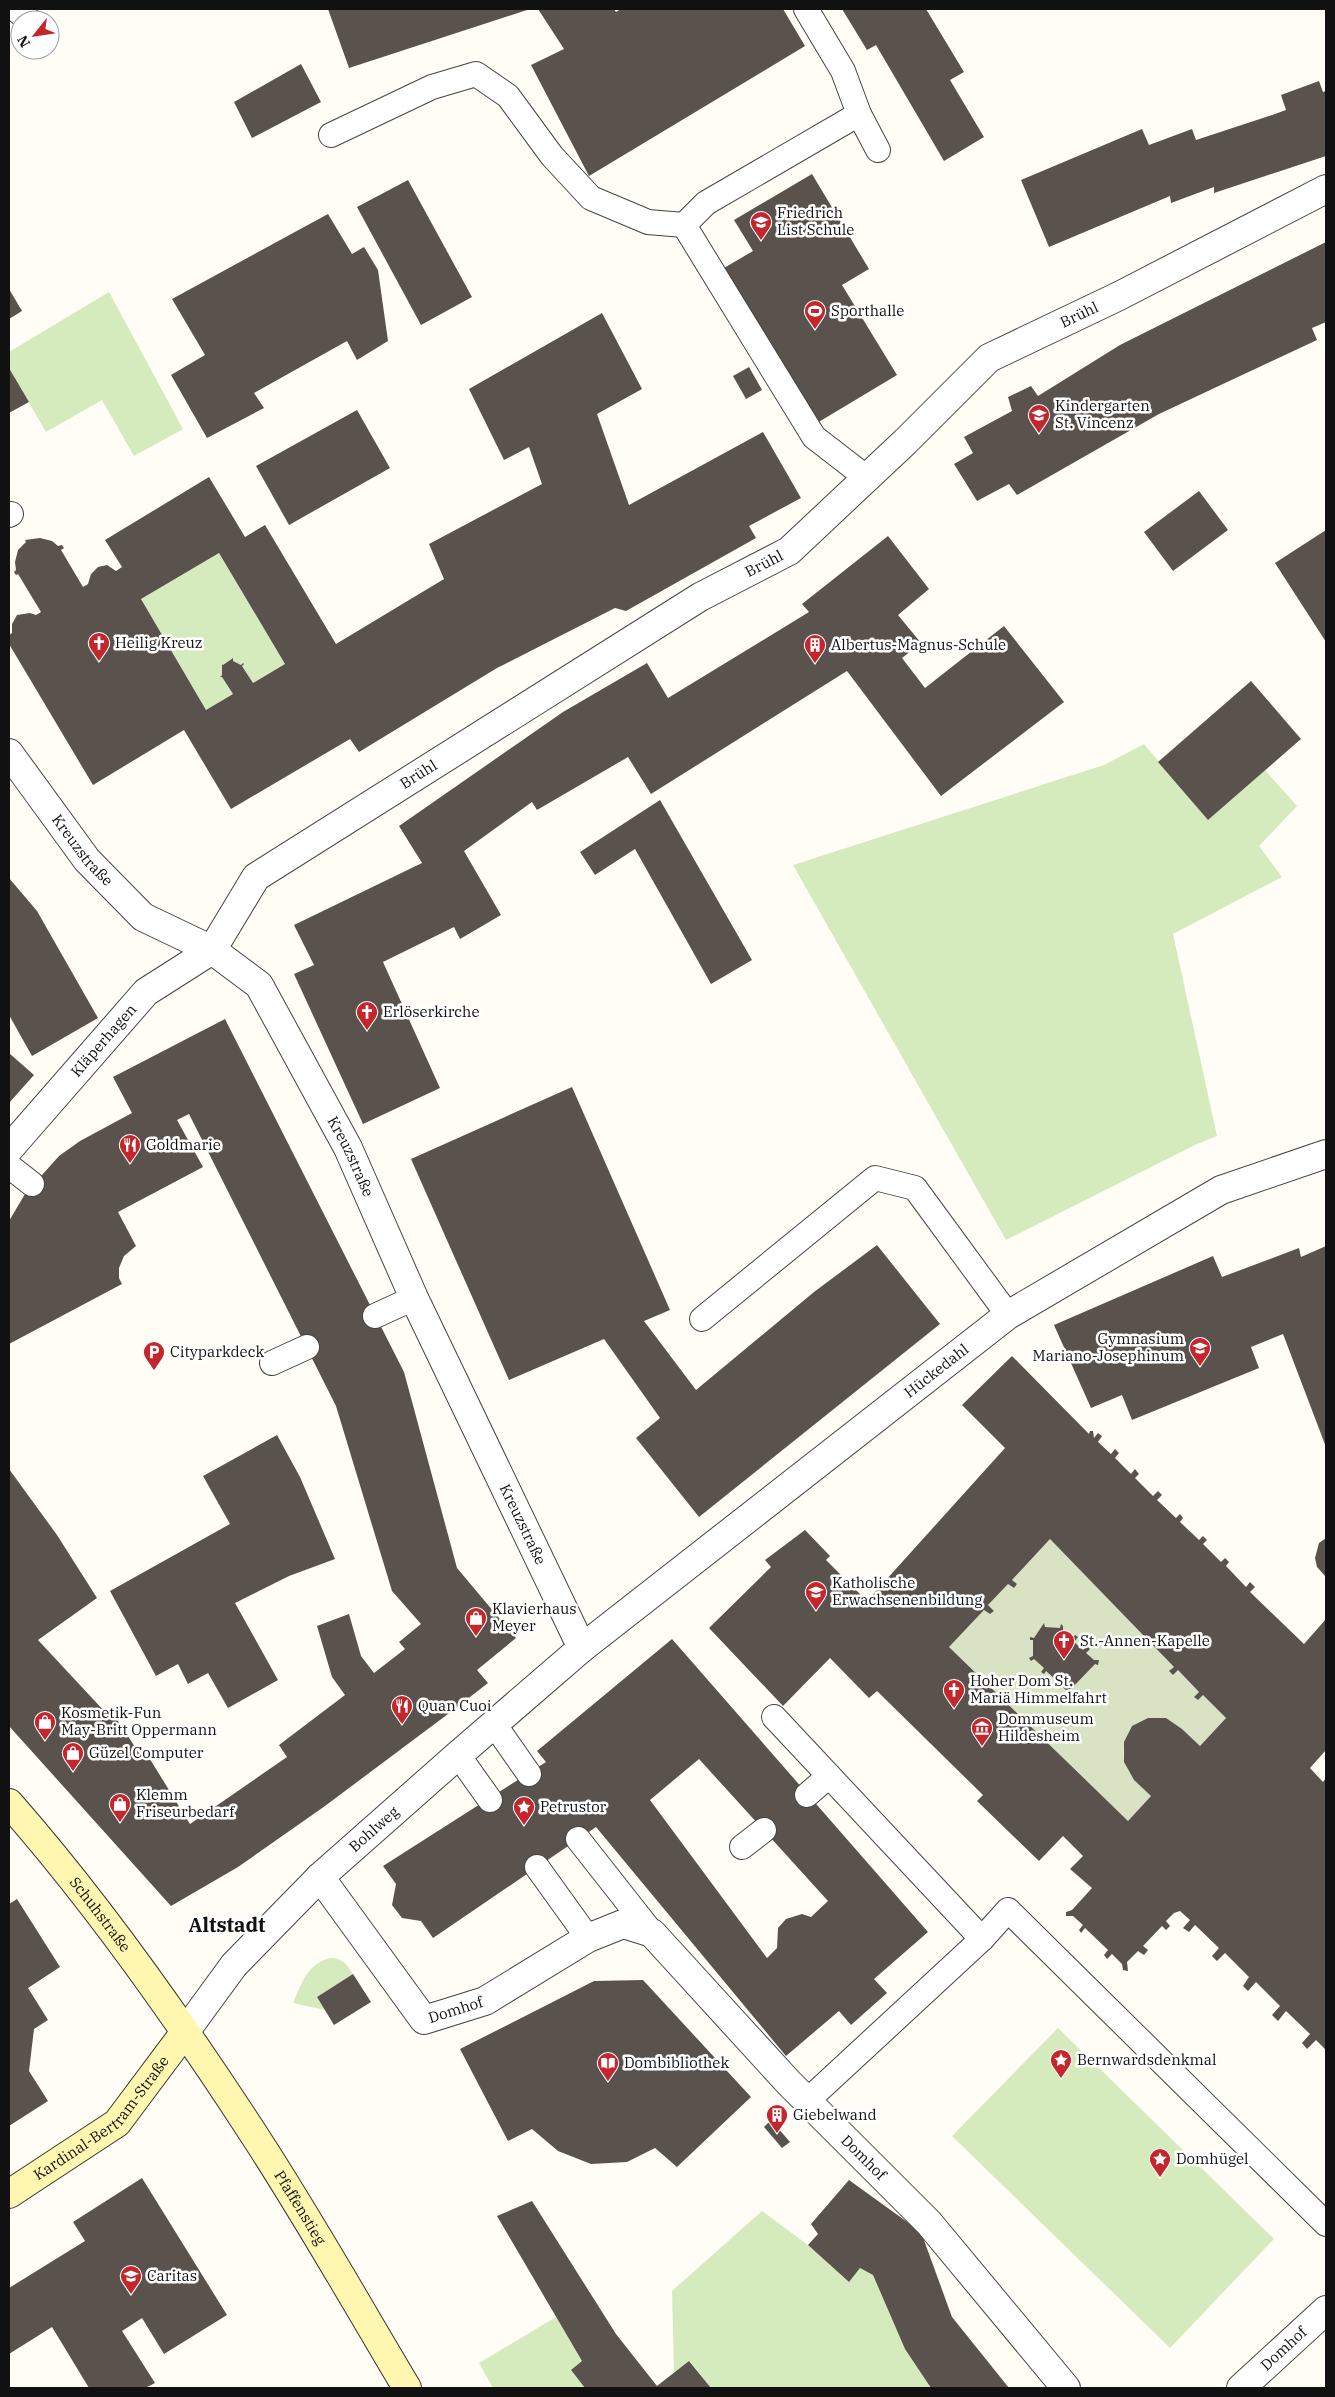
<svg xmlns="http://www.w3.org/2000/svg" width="1335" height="2397" viewBox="0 0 1335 2397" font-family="'IBM Plex Serif',serif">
<rect width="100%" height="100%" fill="#fffdf5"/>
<g fill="#d5ebbd">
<polygon points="109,292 183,429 134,456 102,400 46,432 9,368 9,352"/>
<polygon points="219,553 285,664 253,683 242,666 243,663 241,665 233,661 232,658 223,665 222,664 222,675 220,677 222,677 233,694 206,710 141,599"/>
<polygon points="1144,744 1208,820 1265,770 1297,806 1259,846 1282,877 1173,934 1217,1136 1195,1145 1006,1240 793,865 1104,765"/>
<path d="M 330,1958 C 342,1958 347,1964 353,1974 L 317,1997 L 325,2010 L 293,2003 C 302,1983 307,1964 330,1958 Z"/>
<polygon points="1058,2028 1274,2239 1170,2348 952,2136"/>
<polygon points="762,2211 808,2245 849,2282 860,2268 873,2275 905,2349 931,2388 711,2388 690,2361 674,2373 672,2291"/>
<polygon points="556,2317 582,2361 571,2370 585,2388 493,2388 479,2363"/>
</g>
<path fill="#d9e3c4" d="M 1050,1539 L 1174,1667 L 1170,1672 L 1173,1675 L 1178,1670 L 1199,1692 L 1195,1697 L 1198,1700 L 1203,1695 L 1226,1718 L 1200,1746 L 1132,1726 C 1114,1759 1127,1773 1151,1796 L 1128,1821 L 949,1647 L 984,1610 L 990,1614 L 994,1611 L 988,1605 L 1008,1584 L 1014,1588 L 1017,1584 L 1012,1580 Z"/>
<g fill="#5a524d" fill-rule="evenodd">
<polygon points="328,9 530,9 349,68"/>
<polygon points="538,9 614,9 616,12 621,9 783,9 805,46 589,176 531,65 564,49"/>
<polygon points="842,9 926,9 964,72 950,80 984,137 944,161 876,45 867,50"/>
<polygon points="301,64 321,102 252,138 234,102"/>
<polygon points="1319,81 1323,92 1326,91 1326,156 1214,193 1214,187 1171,203 1170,196 1049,247 1021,180 1142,129 1149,145 1192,129 1196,140 1275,114 1286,110 1281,95"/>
<polygon points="812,174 869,269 842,285 897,375 817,423 724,268 753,251 734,220"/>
<polygon points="408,180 472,297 421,325 357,207"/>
<polygon points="328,214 352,254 364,247 378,270 388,341 357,360 347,341 254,393 264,408 207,438 171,375 205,355 172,299"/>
<polygon points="1326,242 1326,322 1312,328 1317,340 1159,414 1017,495 1009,484 977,501 954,464 973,453 964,437 1012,411 1008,397 1031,386 1038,396 1120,345"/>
<polygon points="9,289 22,311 9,319"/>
<path d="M 602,313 L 642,389 L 597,414 L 629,505 L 763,432 L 801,498 L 749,526 L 756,538 L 626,611 L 615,608 L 497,668 L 359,752 L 350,739 L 231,809 L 184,730 L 93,785 L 9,644 L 9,635 L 12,633 L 12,624 L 17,615 L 30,613 L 36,615 L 41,612 L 18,574 L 16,575 L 14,572 L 16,570 L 15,562 L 18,550 L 26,542 L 25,540 L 40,538 L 52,541 L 58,546 L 62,545 L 64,548 L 61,550 L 83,587 L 88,584 L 91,574 L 98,567 L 107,565 L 116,571 L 122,567 L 105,540 L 209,477 L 245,537 L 265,525 L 336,644 L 444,579 L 429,544 L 542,484 L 529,447 L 504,460 L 469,389 ZM 219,553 L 285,664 L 253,683 L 242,666 L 244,664 L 243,663 L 241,665 L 233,661 L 233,658 L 223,665 L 222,664 L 222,675 L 220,677 L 222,677 L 233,694 L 206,710 L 141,599 Z"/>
<polygon points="749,367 762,390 746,399 733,376"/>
<polygon points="9,368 29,402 9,413"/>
<polygon points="357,410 390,468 289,525 256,466"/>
<polygon points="1199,491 1228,530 1173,571 1144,532"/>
<polygon points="1326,530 1326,642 1275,563"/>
<polygon points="888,536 929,589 898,615 921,643 902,658 925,688 1004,626 1064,702 941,796 847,671 651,794 628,757 537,810 532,802 464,851 501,915 460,939 454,927 383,962 440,1088 363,1124 294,974 314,965 294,925 422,863 399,826 563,712 647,663 668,698 809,612 802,604"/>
<polygon points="1251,681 1301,739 1208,820 1158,762"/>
<polygon points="660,800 752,960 711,984 635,849 595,875 580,852"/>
<polygon points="9,878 37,911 98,1018 32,1056 9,1015"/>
<polygon points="225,1019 404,1372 457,1568 516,1638 477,1670 488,1683 452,1711 325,1806 238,1867 171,1906 9,1726 9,1469 57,1535 97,1598 38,1640 106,1713 110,1709 143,1759 148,1756 190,1824 287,1757 279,1745 345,1695 332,1677 317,1626 349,1614 361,1656 374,1673 405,1649 399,1642 421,1624 392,1591 336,1406 189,1114 177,1120 203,1167 118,1212 136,1246 124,1256 119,1268 119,1278 122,1284 9,1344 9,1221 25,1194 59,1156 80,1141 132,1113 113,1077"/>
<polygon points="9,1053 34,1075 9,1103"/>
<polygon points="572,1087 670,1310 644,1321 696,1390 814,1292 877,1245 940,1324 699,1517 636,1438 660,1418 604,1339 509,1380 411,1159"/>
<polygon points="1326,1246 1326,1447 1283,1334 1251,1347 1259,1368 1132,1420 1122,1395 1091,1408 1054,1325 1213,1256 1222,1277 1299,1248 1301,1257"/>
<path d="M 1012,1356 L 1089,1434 L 1090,1431 L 1093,1431 L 1094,1438 L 1098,1433 L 1102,1436 L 1098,1442 L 1111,1454 L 1115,1449 L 1119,1453 L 1115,1458 L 1131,1474 L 1135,1469 L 1139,1474 L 1135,1478 L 1153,1496 L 1158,1491 L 1162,1495 L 1157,1500 L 1176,1518 L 1180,1514 L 1183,1518 L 1180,1522 L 1199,1540 L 1203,1536 L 1207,1540 L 1203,1544 L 1221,1562 L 1225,1558 L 1229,1562 L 1226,1566 L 1246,1587 L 1250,1582 L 1255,1587 L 1250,1592 L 1304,1644 L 1326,1619 L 1326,1750 L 1310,1768 L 1323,1782 L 1326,1778 L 1326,2050 L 1316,2040 L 1307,2049 L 1302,2043 L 1310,2034 L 1286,2011 L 1278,2021 L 1272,2015 L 1280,2006 L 1256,1982 L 1248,1991 L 1243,1986 L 1249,1977 L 1225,1953 L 1217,1961 L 1212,1956 L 1219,1948 L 1195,1925 L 1189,1932 L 1183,1928 L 1190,1920 L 1180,1911 L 1174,1913 L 1166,1921 L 1170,1926 L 1166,1930 L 1162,1926 L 1143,1946 L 1148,1950 L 1144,1955 L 1138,1951 L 1127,1962 L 1128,1971 L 1123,1970 L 1122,1964 L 1112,1954 L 1107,1959 L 1104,1955 L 1108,1950 L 1085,1928 L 1081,1933 L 1079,1930 L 1083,1925 L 1073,1916 L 1066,1916 L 1066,1912 L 1072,1910 L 1092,1888 L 1070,1869 L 1083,1856 L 1063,1836 L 1039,1861 L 977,1801 L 983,1795 L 877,1691 L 869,1698 L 830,1658 L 783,1706 L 709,1628 L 771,1567 L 765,1560 L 805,1530 L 830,1556 L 826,1560 L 867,1601 L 1005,1448 L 962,1405 ZM 1050,1539 L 1174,1667 L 1169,1671 L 1173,1675 L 1178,1670 L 1199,1692 L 1194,1697 L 1198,1700 L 1203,1695 L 1226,1718 L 1200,1746 L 1182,1729 L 1166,1718 L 1148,1718 L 1132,1726 L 1124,1742 L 1124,1762 L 1134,1780 L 1151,1796 L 1128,1821 L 949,1647 L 984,1610 L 990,1614 L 994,1611 L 988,1605 L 1008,1584 L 1014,1588 L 1017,1584 L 1012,1580 Z"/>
<polygon points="277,1435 300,1477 335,1559 289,1576 235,1603 278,1680 228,1708 208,1673 188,1684 178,1664 156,1676 110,1591 230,1524 203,1476"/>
<polygon points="1326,1538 1326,1577 1317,1567 1315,1558 1319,1543"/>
<polygon points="1044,1623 1045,1627 1060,1628 1061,1624 1063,1626 1063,1630 1071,1639 1075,1635 1078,1637 1074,1642 1083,1650 1087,1646 1090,1649 1086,1653 1094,1660 1099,1660 1098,1665 1095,1664 1070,1690 1070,1695 1067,1695 1066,1690 1059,1683 1056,1687 1053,1684 1056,1680 1046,1671 1044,1674 1041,1672 1044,1668 1034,1659 1031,1661 1029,1658 1033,1656 1033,1640 1030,1640 1030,1637 1034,1638"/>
<path d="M 672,1639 L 928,1932 L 874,1979 L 887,1993 L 851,2025 L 839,2011 L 786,2056 L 596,1827 L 433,1938 L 421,1921 L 402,1918 L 392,1905 L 396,1884 L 383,1866 L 546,1762 L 537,1751 ZM 699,1759 L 828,1901 L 811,1917 L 802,1914 L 786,1919 L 778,1928 L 777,1948 L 767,1958 L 650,1800 Z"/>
<polygon points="17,1899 60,1967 28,1988 48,2020 34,2029 29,2071 48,2101 9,2126 9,1904"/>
<polygon points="353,1974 371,2002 334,2025 317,1997"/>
<polygon points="643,1980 751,2097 677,2167 655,2148 627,2162 591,2164 558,2151 532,2129 508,2141 460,2049 594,1981"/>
<polygon points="771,2120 790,2142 782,2148 764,2127"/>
<polygon points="142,2178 227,2315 164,2354 142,2318 122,2331 155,2383 145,2388 89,2388 52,2327 9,2354 9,2288 85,2241 73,2222"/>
<polygon points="849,2180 921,2232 952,2317 1009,2388 931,2388 905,2349 873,2275 860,2268 849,2282 808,2245 818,2234 811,2224"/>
<polygon points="532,2201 616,2334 657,2386 689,2361 711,2388 585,2388 571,2370 582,2361 497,2216"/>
</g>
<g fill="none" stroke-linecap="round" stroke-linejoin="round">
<g stroke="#444" stroke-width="26">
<g id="lane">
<polyline points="15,9 29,20"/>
<polyline points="806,9 843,71 859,114"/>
<polyline points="331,135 432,87 476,74 508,96 552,156 591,198 648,222 684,225"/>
<polyline points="867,478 814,437 684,225 706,203 859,114 878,150"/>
<polyline points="9,515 11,514"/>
<polyline points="9,1166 32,1184"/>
<polyline points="375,1316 414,1298"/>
<polyline points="702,1319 875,1178 915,1188 1008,1315"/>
<polyline points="272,1363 307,1347"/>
<polyline points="774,1717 982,1939"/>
<polyline points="494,1724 529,1774"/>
<polyline points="458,1755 490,1800"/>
<polyline points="807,1795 829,1776"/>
<polyline points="578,1839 652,1933"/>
<polyline points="742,1847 764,1830"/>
<polyline points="537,1867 588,1938"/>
<polyline points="807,2101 982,1939 1008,1910 1326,2224"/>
</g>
</g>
<g stroke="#444" stroke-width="30">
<g id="street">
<path id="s1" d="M 9,753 L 87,860 L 143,917 L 212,950 L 259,985 L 348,1148 L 414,1298 L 582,1648"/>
<path id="s2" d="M 9,1149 L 146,992 L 212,950 L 256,877 L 700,597 L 789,551 L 905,442 L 989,358 L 1119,296 L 1326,189"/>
<path id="s3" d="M 320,1877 L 424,2020 L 485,2001 L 588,1938 L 623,1924 L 652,1933 L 789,2083 L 929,2223 L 1066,2388"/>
<path id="s4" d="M 185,2032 L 234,1965 L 320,1877 L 458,1755 L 582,1648 L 1008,1315 L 1221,1190 L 1326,1154"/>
<path id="s5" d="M 1241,2388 L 1326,2310"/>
</g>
</g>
<g stroke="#333" stroke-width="30">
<g id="secondary">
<path id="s6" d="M 9,1803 C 97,1903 176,2015 249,2127 C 305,2212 355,2301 407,2388"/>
<path id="s7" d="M 9,2194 L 117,2123 L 185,2032"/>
</g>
</g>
<use href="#lane" stroke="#fff" stroke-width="24"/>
<use href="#street" stroke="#fff" stroke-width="28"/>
<use href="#secondary" stroke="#fff6b0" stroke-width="28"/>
</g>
<defs>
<g id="school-pin" transform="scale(1.125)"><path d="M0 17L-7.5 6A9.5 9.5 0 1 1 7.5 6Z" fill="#c4262e" stroke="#fff"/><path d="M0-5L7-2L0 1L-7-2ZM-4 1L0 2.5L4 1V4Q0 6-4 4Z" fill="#fff"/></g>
<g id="stadium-pin" transform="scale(1.125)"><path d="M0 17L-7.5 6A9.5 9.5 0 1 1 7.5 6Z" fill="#c4262e" stroke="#fff"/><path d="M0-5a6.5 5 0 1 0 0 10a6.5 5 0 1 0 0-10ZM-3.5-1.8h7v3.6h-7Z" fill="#fff"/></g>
<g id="church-pin" transform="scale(1.125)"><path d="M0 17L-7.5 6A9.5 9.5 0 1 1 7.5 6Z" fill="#c4262e" stroke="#fff"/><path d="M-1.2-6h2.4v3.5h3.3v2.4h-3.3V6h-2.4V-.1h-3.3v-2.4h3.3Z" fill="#fff"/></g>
<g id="building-pin" transform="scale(1.125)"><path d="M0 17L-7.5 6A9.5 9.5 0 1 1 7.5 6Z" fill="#c4262e" stroke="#fff"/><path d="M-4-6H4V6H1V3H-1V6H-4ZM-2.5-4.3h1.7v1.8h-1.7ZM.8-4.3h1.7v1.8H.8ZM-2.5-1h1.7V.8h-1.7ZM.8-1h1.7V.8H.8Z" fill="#fff"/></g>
<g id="restaurant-pin" transform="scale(1.125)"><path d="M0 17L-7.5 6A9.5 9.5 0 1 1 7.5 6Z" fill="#c4262e" stroke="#fff"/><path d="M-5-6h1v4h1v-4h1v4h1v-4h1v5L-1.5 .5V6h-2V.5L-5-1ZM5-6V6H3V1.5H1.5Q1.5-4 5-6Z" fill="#fff"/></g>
<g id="parking-pin" transform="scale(1.125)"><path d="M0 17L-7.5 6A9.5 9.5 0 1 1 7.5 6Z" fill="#c4262e" stroke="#fff"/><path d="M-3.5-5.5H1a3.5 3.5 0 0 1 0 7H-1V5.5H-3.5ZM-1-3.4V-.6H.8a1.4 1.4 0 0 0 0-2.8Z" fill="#fff"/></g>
<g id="shop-pin" transform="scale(1.125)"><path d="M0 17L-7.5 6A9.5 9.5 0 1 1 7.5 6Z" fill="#c4262e" stroke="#fff"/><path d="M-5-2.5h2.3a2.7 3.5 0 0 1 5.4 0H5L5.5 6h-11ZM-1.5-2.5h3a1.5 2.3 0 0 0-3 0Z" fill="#fff"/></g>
<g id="museum-pin" transform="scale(1.125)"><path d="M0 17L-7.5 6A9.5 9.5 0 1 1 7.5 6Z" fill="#c4262e" stroke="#fff"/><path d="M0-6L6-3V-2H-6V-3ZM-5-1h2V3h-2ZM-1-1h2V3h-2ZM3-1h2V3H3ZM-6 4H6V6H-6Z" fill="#fff"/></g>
<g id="sight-pin" transform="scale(1.125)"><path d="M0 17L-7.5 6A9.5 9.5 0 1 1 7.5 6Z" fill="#c4262e" stroke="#fff"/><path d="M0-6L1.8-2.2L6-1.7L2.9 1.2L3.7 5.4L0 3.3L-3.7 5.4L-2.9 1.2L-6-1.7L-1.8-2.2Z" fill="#fff"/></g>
<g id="library-pin" transform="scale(1.125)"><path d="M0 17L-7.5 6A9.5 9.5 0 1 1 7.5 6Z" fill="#c4262e" stroke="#fff"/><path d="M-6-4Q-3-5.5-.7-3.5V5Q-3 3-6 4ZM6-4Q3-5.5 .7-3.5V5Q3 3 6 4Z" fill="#fff"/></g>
</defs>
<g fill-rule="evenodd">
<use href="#school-pin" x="761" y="222"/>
<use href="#stadium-pin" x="815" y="311"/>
<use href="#school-pin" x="1039" y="415"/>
<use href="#church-pin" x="99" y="643"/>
<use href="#building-pin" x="815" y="645"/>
<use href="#church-pin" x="367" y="1012"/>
<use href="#restaurant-pin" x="130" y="1145"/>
<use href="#school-pin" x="1200" y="1348"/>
<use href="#parking-pin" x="154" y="1352"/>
<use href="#school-pin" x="816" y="1592"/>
<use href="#shop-pin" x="476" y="1618"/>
<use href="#church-pin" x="1064" y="1641"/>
<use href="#church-pin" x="954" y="1690"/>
<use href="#restaurant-pin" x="402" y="1706"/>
<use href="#shop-pin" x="45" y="1722"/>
<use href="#museum-pin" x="982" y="1728"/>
<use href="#shop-pin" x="73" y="1753"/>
<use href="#shop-pin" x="120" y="1804"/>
<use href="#sight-pin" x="524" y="1807"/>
<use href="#sight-pin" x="1061" y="2060"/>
<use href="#library-pin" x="608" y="2063"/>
<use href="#building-pin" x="777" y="2115"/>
<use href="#sight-pin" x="1160" y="2159"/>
<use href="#school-pin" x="131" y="2276"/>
</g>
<g text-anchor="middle" stroke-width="5" stroke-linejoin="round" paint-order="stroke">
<g font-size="15" fill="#111" stroke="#fff" text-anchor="start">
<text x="777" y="218">Friedrich<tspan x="777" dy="17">List Schule</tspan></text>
<text x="831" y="316">Sporthalle</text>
<text x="1055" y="411">Kindergarten<tspan x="1055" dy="17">St. Vincenz</tspan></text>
<text x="115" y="648">Heilig Kreuz</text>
<text x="831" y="650">Albertus-Magnus-Schule</text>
<text x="383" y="1017">Erlöserkirche</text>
<text x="146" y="1150">Goldmarie</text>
<text x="1184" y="1344" text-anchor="end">Gymnasium<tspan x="1184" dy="17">Mariano-Josephinum</tspan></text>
<text x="170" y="1357">Cityparkdeck</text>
<text x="832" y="1588">Katholische<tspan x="832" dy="17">Erwachsenenbildung</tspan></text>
<text x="492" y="1614">Klavierhaus<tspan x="492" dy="17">Meyer</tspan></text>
<text x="1080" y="1646">St.-Annen-Kapelle</text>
<text x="970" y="1686">Hoher Dom St.<tspan x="970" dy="17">Mariä Himmelfahrt</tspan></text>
<text x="418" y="1711">Quan Cuoi</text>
<text x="61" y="1718">Kosmetik-Fun<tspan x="61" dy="17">May-Britt Oppermann</tspan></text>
<text x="998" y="1724">Dommuseum<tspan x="998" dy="17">Hildesheim</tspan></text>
<text x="89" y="1758">Güzel Computer</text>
<text x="136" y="1800">Klemm<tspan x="136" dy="17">Friseurbedarf</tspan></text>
<text x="540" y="1812">Petrustor</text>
<text x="1077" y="2065">Bernwardsdenkmal</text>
<text x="624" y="2068">Dombibliothek</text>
<text x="793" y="2120">Giebelwand</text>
<text x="1176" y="2164">Domhügel</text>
<text x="147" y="2281">Caritas</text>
</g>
<g font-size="15" fill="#111" stroke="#fff">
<text dy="5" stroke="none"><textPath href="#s2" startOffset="1375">Brühl</textPath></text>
<text dy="5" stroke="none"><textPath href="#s2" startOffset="969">Brühl</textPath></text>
<text dy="5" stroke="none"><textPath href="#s2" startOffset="564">Brühl</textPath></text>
<text dy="5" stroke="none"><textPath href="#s1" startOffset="122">Kreuzstraße</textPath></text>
<text dy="5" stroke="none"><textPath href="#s2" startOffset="144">Kläperhagen</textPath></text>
<text dy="5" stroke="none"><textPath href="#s1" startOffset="542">Kreuzstraße</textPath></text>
<text dy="5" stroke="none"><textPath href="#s4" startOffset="1004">Hückedahl</textPath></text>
<text dy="5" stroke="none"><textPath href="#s1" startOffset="948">Kreuzstraße</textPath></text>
<text dy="5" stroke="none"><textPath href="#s4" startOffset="278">Bohlweg</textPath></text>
<text dy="5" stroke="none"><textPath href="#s6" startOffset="144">Schuhstraße</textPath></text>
<text dy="5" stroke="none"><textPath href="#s3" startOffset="210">Domhof</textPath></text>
<text dy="5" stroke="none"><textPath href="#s7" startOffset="121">Kardinal-Bertram-Straße</textPath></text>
<text dy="5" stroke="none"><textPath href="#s3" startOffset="738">Domhof</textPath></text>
<text dy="5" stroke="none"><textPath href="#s6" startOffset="499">Pfaffenstieg</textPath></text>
<text dy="5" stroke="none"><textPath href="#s5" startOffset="58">Domhof</textPath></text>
</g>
<g font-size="20" font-weight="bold" fill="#111" stroke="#fff">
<text x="227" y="1932">Altstadt</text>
</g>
</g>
<rect width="1335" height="2397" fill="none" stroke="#111111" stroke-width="20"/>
<g transform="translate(35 35) rotate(240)"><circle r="24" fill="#ffffff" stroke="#a0a0a0"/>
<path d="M0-4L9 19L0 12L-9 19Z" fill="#c4262e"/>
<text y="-8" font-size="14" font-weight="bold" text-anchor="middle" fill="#111111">N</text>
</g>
</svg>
